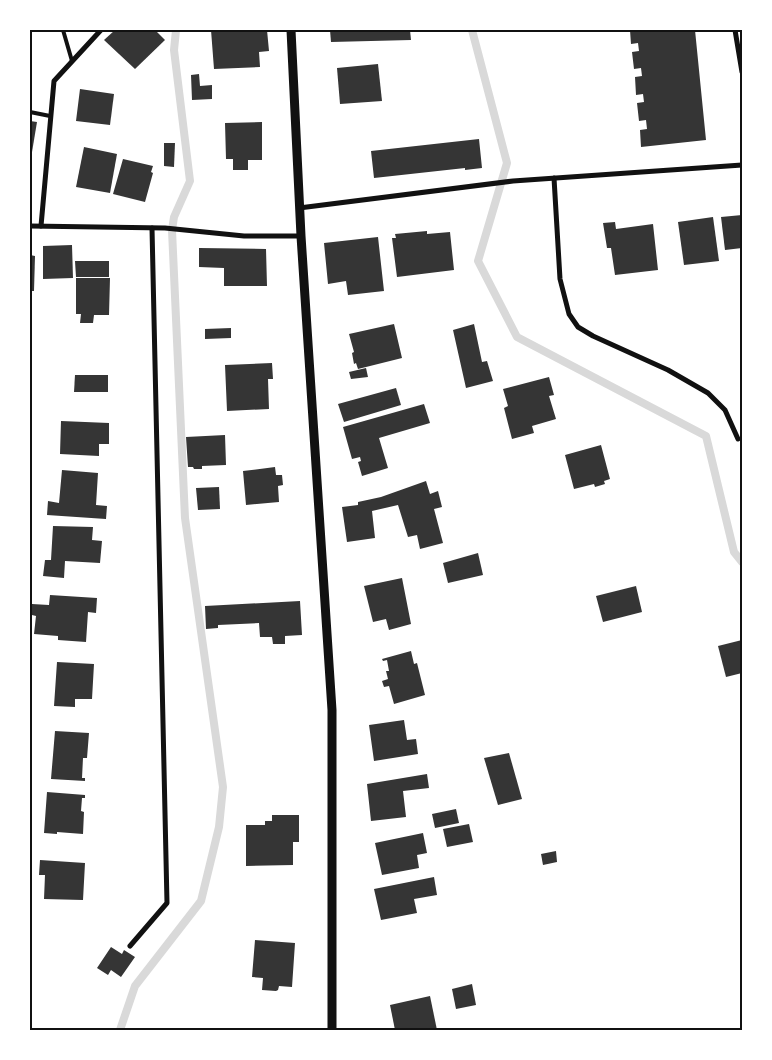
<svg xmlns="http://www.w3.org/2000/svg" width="772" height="1060" viewBox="0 0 772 1060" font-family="'Archivo Narrow',sans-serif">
<rect width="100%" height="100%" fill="#fff"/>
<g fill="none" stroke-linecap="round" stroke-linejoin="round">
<g stroke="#d9d9d9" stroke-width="8">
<polyline points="472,30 507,163 478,261 517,337 706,436 734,552 742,562"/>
<polyline points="120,1030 135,986 201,901 219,827 223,787 185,518 172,230 174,217 190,181 174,50 176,30"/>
</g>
</g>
<g fill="#353535">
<polygon points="115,30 155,30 165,40 135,69 104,40"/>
<polygon points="211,30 267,30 269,51 259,52 260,67 214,69"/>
<polygon points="330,30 410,30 411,40 331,42"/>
<polygon points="630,30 695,30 706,140 641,147 640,130 647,129 646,120 639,121 637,103 644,102 643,94 636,95 635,77 642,76 641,68 634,69 632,52 639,51 638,43 631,44"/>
<polygon points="378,64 382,101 340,104 337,68"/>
<polygon points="199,74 200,86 212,85 212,99 192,100 191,75"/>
<polygon points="80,89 114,94 110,125 76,121"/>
<polygon points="30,121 37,122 32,152 30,151"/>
<polygon points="262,122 262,160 248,160 248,170 233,170 233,159 226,159 225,123"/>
<polygon points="479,139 482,168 465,170 465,168 374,178 371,151"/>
<polygon points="164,143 175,143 174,167 164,166"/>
<polygon points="84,147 117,154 110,193 76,187"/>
<polygon points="123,159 153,166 151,172 153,173 145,202 113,194"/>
<polygon points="742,215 742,248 725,250 721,217"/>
<polygon points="713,217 719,261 684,265 678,222"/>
<polygon points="615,222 616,229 653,224 658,270 615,275 611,248 607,248 603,223"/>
<polygon points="427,231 427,234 450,232 454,270 397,277 392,238 396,238 395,234"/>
<polygon points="378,237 384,291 348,295 346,281 328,284 324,243"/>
<polygon points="72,245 73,278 43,279 43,246"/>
<polygon points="199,248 266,249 267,286 224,286 224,268 199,267"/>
<polygon points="30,255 35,256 34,291 30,291"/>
<polygon points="75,261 109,261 109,277 76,277"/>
<polygon points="76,278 110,278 109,315 94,315 93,323 80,323 81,314 76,314"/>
<polygon points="394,324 402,358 358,369 356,363 354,364 352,353 354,352 349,334"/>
<polygon points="474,324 482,362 487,361 493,381 466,388 453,330"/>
<polygon points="231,328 231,338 205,339 205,329"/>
<polygon points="272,363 273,379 268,379 269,409 227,411 225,365"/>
<polygon points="366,368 368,377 351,379 349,372"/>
<polygon points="75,375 108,375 108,392 74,392"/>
<polygon points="549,377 554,395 549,396 556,419 532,426 534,433 512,439 504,408 508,406 503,389"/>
<polygon points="396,388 401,405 344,422 338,404"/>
<polygon points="424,404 430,423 379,438 388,468 362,476 358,462 361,461 360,457 352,459 343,427"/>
<polygon points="61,421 109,423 109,444 99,444 99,456 60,454"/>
<polygon points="225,435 226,465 202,466 202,469 194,469 193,467 188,467 186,437"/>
<polygon points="601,445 610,479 604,481 605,484 595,487 594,484 574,489 565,455"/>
<polygon points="275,467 276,475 282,475 283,485 278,486 279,502 246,505 243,471"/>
<polygon points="62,470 98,473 96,505 107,506 106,519 47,515 48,501 59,503"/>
<polygon points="426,481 430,494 438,491 442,507 434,509 443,543 420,549 417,535 408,537 398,505 372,511 375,538 347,542 342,507 358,505 358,502 381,497"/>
<polygon points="219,487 220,509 198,510 196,488"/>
<polygon points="53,526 93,527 92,540 102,541 100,563 65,561 64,578 43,576 45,560 51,560"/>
<polygon points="478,553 483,575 448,583 443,563"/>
<polygon points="402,578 411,624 389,630 386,619 373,622 364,586"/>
<polygon points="636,586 642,612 603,622 596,596"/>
<polygon points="50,595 97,598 96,613 88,612 86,642 58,640 58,636 34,634 36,616 32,615 32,604 49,605"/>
<polygon points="300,601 302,635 285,636 285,644 273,644 272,637 260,637 259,623 218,625 218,628 206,629 205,606"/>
<polygon points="742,640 742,673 726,677 718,646"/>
<polygon points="411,651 414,664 417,663 425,695 394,704 389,686 384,687 382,681 388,679 386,671 389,671 387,660 383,661 382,659"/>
<polygon points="57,662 94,664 92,699 75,699 75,707 54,706"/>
<polygon points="404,720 407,740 416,739 418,754 374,761 369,725"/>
<polygon points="55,731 89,733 87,758 83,758 82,778 85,778 85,781 51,779"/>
<polygon points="509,753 522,799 498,805 484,758"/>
<polygon points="427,774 429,788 403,791 406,817 371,821 367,784"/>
<polygon points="47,792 85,795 85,798 82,798 81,811 84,812 83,834 57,832 57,834 44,833"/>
<polygon points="456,809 459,823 435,828 432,814"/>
<polygon points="272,815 299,815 299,842 293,842 293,865 246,866 246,825 265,825 265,821 272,821"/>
<polygon points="469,824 473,842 447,847 443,829"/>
<polygon points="423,833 427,853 417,855 419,868 382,875 375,843"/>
<polygon points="556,851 557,862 543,865 541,854"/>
<polygon points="40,860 85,863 83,900 44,899 45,875 39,875"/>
<polygon points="434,877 437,895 414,899 417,913 381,920 374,889"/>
<polygon points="255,940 295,943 292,987 279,986 278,990 276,991 262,990 263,978 252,977"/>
<polygon points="111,947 122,954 124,950 135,957 121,977 111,970 108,975 97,968"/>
<polygon points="472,984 476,1005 456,1009 452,989"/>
<polygon points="430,996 437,1030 395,1030 390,1005"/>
</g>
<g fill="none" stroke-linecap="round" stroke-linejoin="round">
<g stroke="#111" stroke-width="4">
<polyline points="63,30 72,61"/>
<polyline points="30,112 50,116"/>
</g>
<g stroke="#111" stroke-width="5">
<polyline points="735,30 742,72"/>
<polyline points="554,178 560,279 569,314 578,327 593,336 668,370 708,393 725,410 738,439"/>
<polyline points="299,208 513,181 742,165"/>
<polyline points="30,226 165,228 244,236 301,236"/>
<polyline points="41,226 54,81 101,30"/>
<polyline points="130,946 167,903 152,228"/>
</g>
<polyline stroke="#111" stroke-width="9" points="291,30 301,236 332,710 332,1030"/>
</g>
<rect width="772" height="1060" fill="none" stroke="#ffffff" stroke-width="62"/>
<rect x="31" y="31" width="710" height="998" fill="none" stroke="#111" stroke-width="2"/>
</svg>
